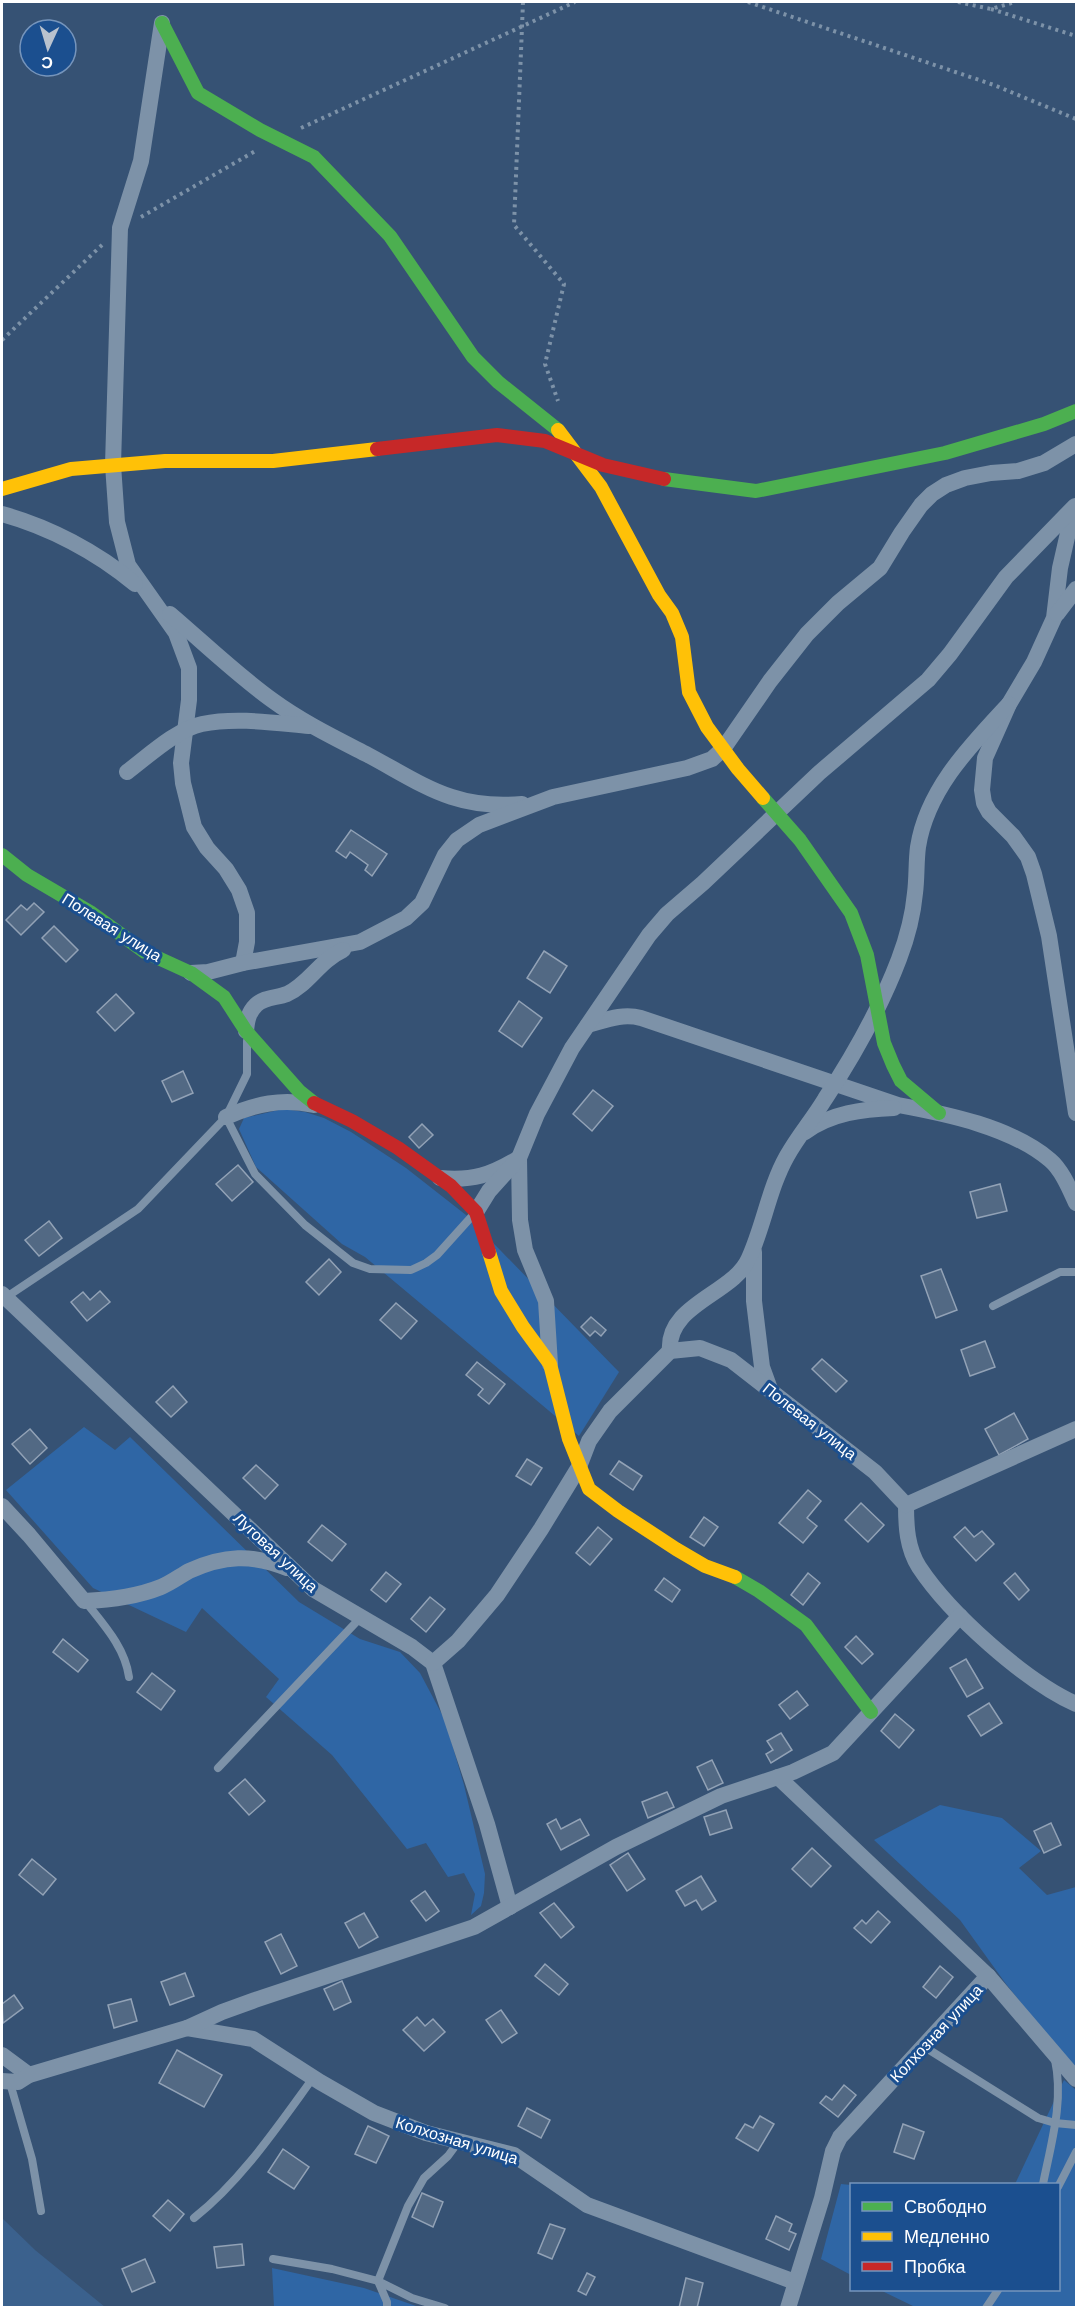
<svg xmlns="http://www.w3.org/2000/svg" width="1078" height="2309" viewBox="0 0 1078 2309" font-family="'Work Sans',sans-serif">
<rect width="100%" height="100%" fill="#365274"/>
<g fill="#2f66a5">
<polygon points="283,1109 305,1112 324,1118 351,1132 406,1168 466,1215 619,1372 579,1436 365,1257 342,1244 256,1167 239,1129 244,1118"/>
<polygon points="84,1427 115,1450 130,1437 299,1602 360,1639 400,1652 420,1673 445,1720 464,1785 485,1874 484,1893 481,1906 471,1915 475,1894 464,1873 448,1877 426,1843 407,1849 332,1755 266,1697 279,1679 202,1608 186,1632 93,1588 6,1490"/>
<polygon points="940,1805 1002,1818 1041,1851 1019,1868 1047,1895 1076,1887 1076,2068 1067,2060 1006,1984 960,1920 874,1840"/>
<polygon points="1064,2080 1076,2090 1076,2307 915,2307 880,2290 1058,2290 1058,2184 1015,2184"/>
<polygon points="841,2184 851,2185 851,2275 821,2259"/>
<polygon points="272,2268 364,2288 419,2307 274,2307"/>
</g>
<polygon fill="#3b618d" points="2,2218 35,2250 105,2307 2,2307"/>
<g fill="#526984" stroke="#92a2b6" stroke-width="1.5">
<polygon points="351,830 387,854 372,876 365,870 368,865 350,852 346,858 336,851"/>
<polygon points="34,903 44,912 21,935 6,920 21,905 27,910"/>
<polygon points="54,926 78,950 66,962 42,938"/>
<polygon points="544,951 567,966 550,993 527,978"/>
<polygon points="116,994 134,1013 115,1031 97,1012"/>
<polygon points="519,1001 542,1018 522,1047 499,1031"/>
<polygon points="183,1071 193,1093 172,1102 162,1081"/>
<polygon points="593,1090 613,1106 592,1131 573,1114"/>
<polygon points="422,1124 433,1135 419,1148 409,1137"/>
<polygon points="238,1165 253,1182 232,1201 216,1184"/>
<polygon points="1000,1184 1007,1211 977,1218 970,1192"/>
<polygon points="49,1221 62,1238 39,1256 25,1240"/>
<polygon points="329,1259 341,1272 319,1295 306,1282"/>
<polygon points="941,1269 957,1310 936,1318 921,1276"/>
<polygon points="100,1291 110,1302 87,1321 71,1302 83,1292 90,1300"/>
<polygon points="396,1303 417,1321 401,1339 380,1320"/>
<polygon points="591,1317 606,1330 601,1336 595,1331 590,1336 581,1327"/>
<polygon points="985,1341 995,1367 970,1376 961,1350"/>
<polygon points="822,1359 847,1381 836,1392 812,1369"/>
<polygon points="477,1362 505,1384 489,1404 478,1395 483,1389 466,1375"/>
<polygon points="173,1386 187,1402 171,1417 156,1402"/>
<polygon points="1014,1413 1028,1439 999,1455 985,1429"/>
<polygon points="30,1429 47,1448 30,1464 12,1444"/>
<polygon points="527,1459 542,1468 531,1485 516,1476"/>
<polygon points="619,1461 642,1476 633,1490 610,1474"/>
<polygon points="256,1465 278,1485 265,1499 243,1478"/>
<polygon points="808,1490 821,1501 807,1518 817,1526 803,1543 779,1523"/>
<polygon points="861,1503 884,1525 868,1542 845,1520"/>
<polygon points="704,1517 718,1527 704,1546 690,1537"/>
<polygon points="322,1525 346,1544 332,1561 308,1542"/>
<polygon points="598,1527 612,1539 590,1565 576,1553"/>
<polygon points="965,1527 974,1537 982,1531 994,1544 976,1561 954,1537"/>
<polygon points="386,1572 401,1584 386,1602 371,1590"/>
<polygon points="808,1573 820,1583 803,1605 791,1595"/>
<polygon points="1015,1573 1029,1590 1019,1600 1004,1583"/>
<polygon points="664,1578 680,1590 672,1602 655,1590"/>
<polygon points="430,1597 445,1609 426,1632 411,1619"/>
<polygon points="856,1636 873,1654 862,1664 845,1647"/>
<polygon points="63,1639 88,1660 78,1672 53,1652"/>
<polygon points="966,1659 983,1688 967,1697 950,1668"/>
<polygon points="152,1673 175,1691 161,1710 137,1692"/>
<polygon points="797,1691 808,1705 790,1719 779,1705"/>
<polygon points="989,1703 1002,1723 981,1736 968,1716"/>
<polygon points="895,1714 914,1730 899,1748 881,1731"/>
<polygon points="781,1733 792,1750 771,1763 766,1754 773,1750 767,1741"/>
<polygon points="712,1760 723,1783 708,1790 697,1767"/>
<polygon points="245,1779 265,1801 249,1815 229,1793"/>
<polygon points="667,1792 674,1807 648,1818 642,1802"/>
<polygon points="726,1810 732,1828 710,1835 704,1817"/>
<polygon points="556,1819 561,1829 580,1819 589,1835 561,1850 547,1824"/>
<polygon points="1051,1823 1061,1845 1044,1853 1034,1831"/>
<polygon points="812,1848 831,1866 811,1887 792,1869"/>
<polygon points="628,1853 645,1879 627,1891 610,1865"/>
<polygon points="32,1859 56,1879 43,1895 19,1875"/>
<polygon points="701,1876 716,1901 702,1910 696,1900 685,1906 676,1891"/>
<polygon points="425,1891 439,1911 426,1921 411,1901"/>
<polygon points="554,1903 574,1927 561,1938 540,1913"/>
<polygon points="878,1911 890,1922 871,1943 854,1928 862,1920 866,1924"/>
<polygon points="364,1913 378,1937 359,1948 345,1923"/>
<polygon points="281,1934 297,1966 281,1974 265,1942"/>
<polygon points="545,1964 568,1984 559,1995 535,1976"/>
<polygon points="940,1966 953,1977 936,1998 923,1987"/>
<polygon points="185,1973 194,1996 170,2005 161,1982"/>
<polygon points="342,1981 351,2002 334,2010 324,1989"/>
<polygon points="14,1995 23,2008 3,2023 2,2004"/>
<polygon points="131,1999 137,2021 114,2028 108,2005"/>
<polygon points="501,2010 517,2033 502,2043 486,2020"/>
<polygon points="417,2017 425,2026 433,2019 445,2032 424,2051 403,2030"/>
<polygon points="177,2050 222,2075 204,2107 159,2083"/>
<polygon points="844,2085 856,2095 838,2117 820,2103 826,2096 832,2100"/>
<polygon points="527,2108 550,2120 541,2138 518,2126"/>
<polygon points="760,2116 774,2124 758,2151 736,2138 745,2124 753,2128"/>
<polygon points="903,2124 924,2132 914,2159 894,2152"/>
<polygon points="368,2126 389,2136 376,2163 355,2154"/>
<polygon points="283,2149 309,2167 294,2189 268,2172"/>
<polygon points="422,2193 443,2202 433,2227 412,2217"/>
<polygon points="168,2200 184,2214 170,2231 153,2216"/>
<polygon points="776,2216 792,2224 789,2231 796,2234 789,2250 766,2239"/>
<polygon points="550,2224 565,2229 552,2259 538,2253"/>
<polygon points="242,2244 244,2265 217,2268 214,2247"/>
<polygon points="145,2259 155,2282 132,2292 122,2269"/>
<polygon points="587,2273 595,2277 586,2295 578,2291"/>
<polygon points="686,2278 703,2283 697,2308 679,2308"/>
</g>
<g fill="none" stroke-linecap="round" stroke-linejoin="round">
<g stroke="#7d92a8" stroke-width="4" stroke-dasharray="3 4.5" stroke-linecap="butt">
<polyline points="523,2 514,225 564,284 545,364 558,401"/>
<polyline points="748,2 994,85 1076,119"/>
<polyline points="958,2 991,9 1015,2"/>
<polyline points="991,9 1076,36"/>
<polyline points="301,128 575,2"/>
<polyline points="141,217 257,150"/>
<polyline points="2,340 103,244"/>
</g>
<g stroke="#7d92a8" stroke-width="8">
<polyline points="226,1117 255,1174 305,1225 353,1263 370,1269 411,1270 426,1263 437,1255 473,1215"/>
<polyline points="5,1298 138,1209 226,1117 247,1074 247,1041"/>
<polyline points="993,1306 1060,1272 1076,1272"/>
<path d="M 85,1601 C 103,1624 125,1647 129,1677"/>
<polyline points="218,1768 361,1617"/>
<polyline points="923,2046 1038,2118 1055,2123 1076,2125"/>
<polyline points="10,2083 32,2159 41,2211"/>
<path d="M 1043,2184 C 1051,2144 1064,2101 1055,2060"/>
<polyline points="1058,2187 1076,2152"/>
<path d="M 194,2218 C 241,2181 278,2126 313,2078"/>
<polyline points="273,2259 332,2269 378,2281 408,2206 424,2178 448,2156 459,2141"/>
<polyline points="387,2308 387,2302 378,2281 412,2298 445,2308"/>
<polyline points="986,2308 998,2290"/>
</g>
<g stroke="#7d92a8" stroke-width="16">
<polyline points="162,23 141,161 120,228 113,465 117,522 128,565 176,633 189,668 189,700 181,763 183,783 194,827 207,848 226,869 239,890 247,913 247,942 243,963"/>
<polyline points="1073,511 1060,568 1054,618 1034,662 1009,704 985,758 982,790 984,803 989,812 1013,836 1028,857 1034,874 1049,936 1076,1113"/>
<path d="M 2,514 C 49,527 97,552 135,584"/>
<path d="M 170,614 C 204,643 236,674 272,700 C 302,722 335,738 368,755 C 424,785 454,810 522,804"/>
<polyline points="1057,614 1076,589"/>
<path d="M 127,772 C 147,757 177,729 202,724 C 236,717 275,723 309,726"/>
<polyline points="191,973 208,972 243,963 360,942 406,918 422,903 445,855 457,840 479,825 553,797 687,768 712,759 723,749 770,681 807,634 838,603 880,568 902,532 921,505 932,494 946,485 965,478 991,473 1018,471 1044,463 1076,444"/>
<path d="M 588,1025 C 606,1020 622,1013 641,1018 L 898,1105 C 947,1114 1011,1127 1050,1160 C 1062,1170 1070,1190 1076,1203"/>
<path d="M 246,1031 C 247,1021 248,1013 256,1005 C 264,997 277,998 287,994 C 309,984 319,961 343,950"/>
<path d="M 226,1117 C 255,1104 282,1098 314,1105"/>
<path d="M 805,1132 C 831,1113 863,1109 894,1108"/>
<path d="M 440,1178 C 473,1181 491,1175 519,1158 L 520,1220 L 525,1250 L 546,1301 L 550,1364"/>
<polyline points="476,1212 489,1191 519,1158 537,1114 572,1048 649,935 667,914 703,883 819,773 928,680 950,654 1006,577 1075,506"/>
<polyline points="754,1252 754,1301 762,1367 770,1389"/>
<polyline points="2,1294 313,1589 412,1647 433,1663 487,1824 510,1907"/>
<path d="M 670,1351 C 666,1304 734,1294 749,1258 C 764,1225 769,1188 787,1156 C 798,1136 813,1119 825,1099 C 854,1055 880,1009 899,959 C 907,938 913,915 915,893 C 917,878 916,862 918,847 C 927,789 971,745 1009,704"/>
<path d="M 906,1505 C 906,1526 907,1548 919,1567 C 950,1614 1025,1681 1076,1704"/>
<path d="M 2,1506 L 29,1535 L 84,1601 C 111,1600 136,1597 161,1587 C 171,1583 180,1576 189,1571 C 224,1555 252,1554 287,1568"/>
<polyline points="433,1663 458,1641 497,1595 541,1529 579,1467 589,1441 610,1411 670,1351 700,1348 731,1360 875,1472 906,1505 1076,1429"/>
<polyline points="778,1777 988,1976 1076,2079"/>
<polyline points="187,2028 253,2039 320,2082 374,2113 426,2133 514,2155 587,2205 795,2282"/>
<polyline points="2,2055 29,2075"/>
<polyline points="2,2081 18,2082 29,2075 187,2028 222,2012 255,2000 474,1927 616,1847 721,1796 793,1772 833,1753 960,1616"/>
<polyline points="788,2308 822,2198 833,2151 840,2137 988,1976"/>
</g>
<g stroke="#4caf50" stroke-width="14">
<polyline points="162,23 198,93 260,130 314,157 390,236 473,357 498,382 558,430"/>
<polyline points="664,479 756,491 945,453 1044,424 1076,411"/>
<polyline points="763,798 800,840 851,913 867,955 884,1043 893,1065 901,1081 939,1113"/>
<polyline points="2,855 27,875 90,912 145,952 191,973 224,997 246,1031 299,1091 314,1103"/>
<polyline points="735,1577 759,1591 806,1625 871,1712"/>
</g>
<g stroke="#ffc107" stroke-width="14">
<polyline points="558,430 601,487 659,595 672,613 682,637 689,692 707,727 738,769 763,798"/>
<polyline points="2,489 71,469 165,461 273,461 377,449"/>
<polyline points="489,1252 501,1291 523,1327 550,1364 569,1439 589,1489 618,1511 676,1549 705,1566 735,1577"/>
</g>
<g stroke="#c62828" stroke-width="14">
<polyline points="377,449 497,435 545,441 603,465 664,479"/>
<polyline points="314,1103 352,1121 398,1148 451,1186 476,1212 489,1252"/>
</g>
</g>
<g text-anchor="middle" stroke-width="6" stroke-linejoin="round" paint-order="stroke">
<g font-size="16" fill="#fff" stroke="#1b4f8f">
<text transform="translate(112 927) rotate(32)" y="6">Полевая улица</text>
<text transform="translate(810 1421) rotate(38)" y="6">Полевая улица</text>
<text transform="translate(276 1552) rotate(43)" y="6">Луговая улица</text>
<text transform="translate(936 2033) rotate(-47)" y="6">Колхозная улица</text>
<text transform="translate(457 2140) rotate(17)" y="6">Колхозная улица</text>
</g>
</g>
<rect width="1078" height="2309" fill="none" stroke="#ffffff" stroke-width="6"/>
<rect x="850" y="2183" width="210" height="108" fill="#1b4f8f" stroke="#7695bc" stroke-width="1.5"/>
<rect x="862" y="2202" width="30" height="9" fill="#4caf50" stroke="#7695bc" stroke-width="1.5"/>
<text x="904" y="2213" font-size="18" fill="#ffffff">Свободно</text>
<rect x="862" y="2232" width="30" height="9" fill="#ffc107" stroke="#7695bc" stroke-width="1.5"/>
<text x="904" y="2243" font-size="18" fill="#ffffff">Медленно</text>
<rect x="862" y="2262" width="30" height="9" fill="#c62828" stroke="#7695bc" stroke-width="1.5"/>
<text x="904" y="2273" font-size="18" fill="#ffffff">Пробка</text>
<g transform="translate(48 48) rotate(184)"><circle r="28" fill="#1b4f8f" stroke="#7695bc" stroke-width="1.5"/>
<path d="M0-4.5L10 22L0 15L-10 22Z" fill="#b9c2ce"/>
<text y="-9" font-size="16" font-weight="bold" text-anchor="middle" fill="#ffffff">С</text>
</g>
</svg>
